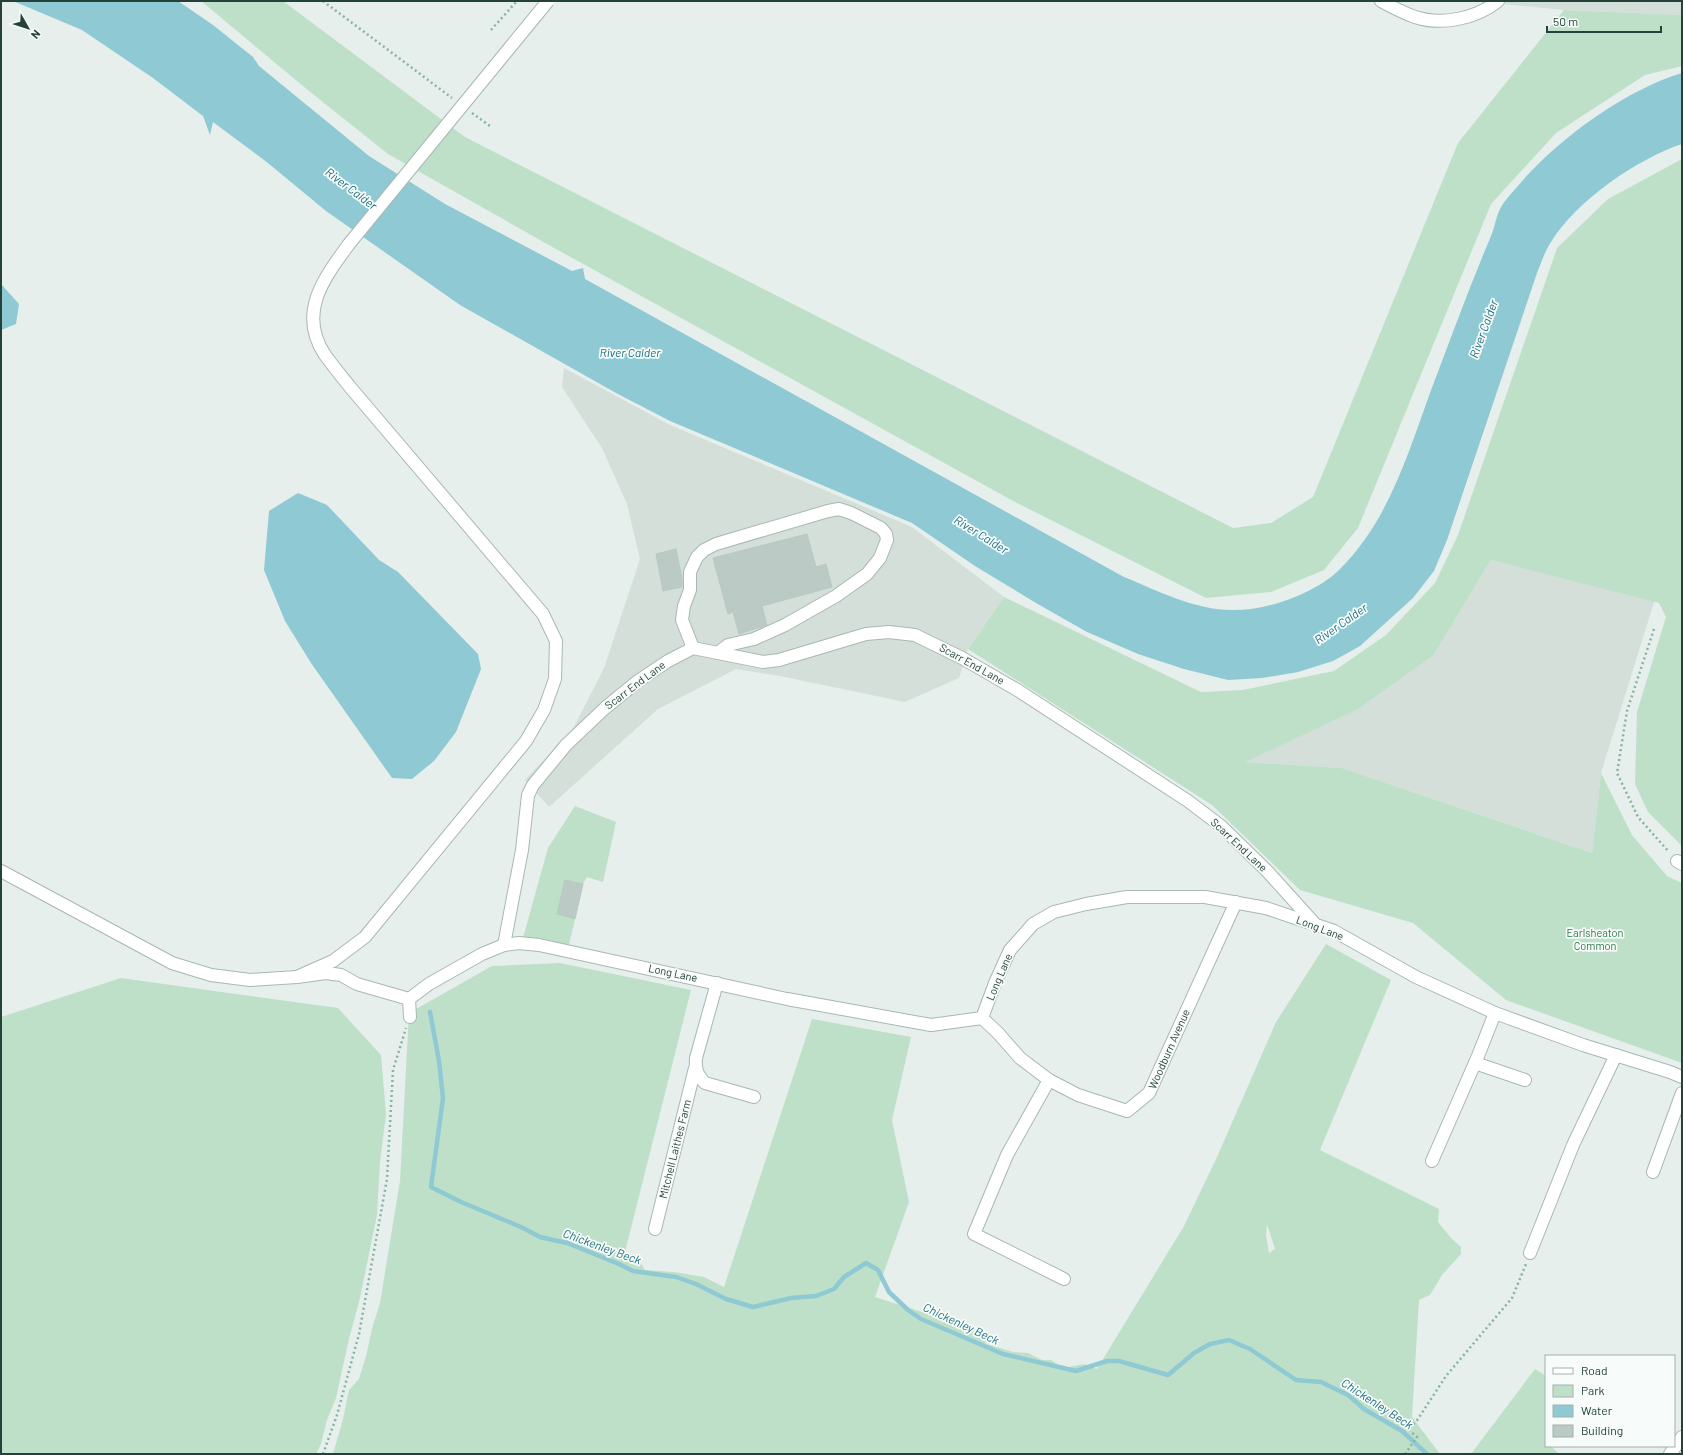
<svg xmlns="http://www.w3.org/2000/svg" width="1683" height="1455" viewBox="0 0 1683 1455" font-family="Barlow,sans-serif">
<rect width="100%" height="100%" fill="#e6efeb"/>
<g fill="#d4dfda">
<polygon points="1472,1 1682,1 1682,15 1564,10"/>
<polygon points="564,368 670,425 912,527 1004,597 968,649 959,678 905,702 780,676 736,669 658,709 549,807 525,780 574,727 604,668 640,559 627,504 602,448 562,387"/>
<polygon points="1491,560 1655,599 1601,773 1592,853 1342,768 1244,762 1357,710 1433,656"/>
</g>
<g fill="#bfe0c8" fill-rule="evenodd">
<polygon points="201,1 283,1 465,137 1233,528 1271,523 1313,497 1458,143 1564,10 1682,15 1682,66 1645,75 1556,133 1491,204 1358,528 1324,570 1271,592 1206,598 1015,502 547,244 388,154 309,91"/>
<polygon points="1682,159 1682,846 1648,812 1635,784 1637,712 1666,617 1659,603 1491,560 1433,656 1357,710 1245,762 1342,768 1592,853 1601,773 1632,835 1667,876 1682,883 1682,1063 1506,1000 1413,923 1300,890 1212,805 968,649 1004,597 1201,692 1243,690 1334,671 1386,635 1435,583 1458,535 1557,248 1608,199"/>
<polygon points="575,806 616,822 603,882 587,877 583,884 565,880 557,914 575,919 568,949 523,938 548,848"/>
<path d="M 1326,944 L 1391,980 L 1320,1150 L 1439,1209 L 1438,1222 L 1451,1238 L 1461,1247 L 1461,1254 L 1442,1275 L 1430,1295 L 1419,1300 L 1412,1417 L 1440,1454 L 333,1454 L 343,1419 L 349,1390 L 359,1379 L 366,1356 L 373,1325 L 380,1303 L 400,1181 L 409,1013 L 492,966 L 560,963 L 691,990 L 625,1252 L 639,1260 L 645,1270 L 674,1272 L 704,1277 L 724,1287 L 812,1019 L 911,1037 L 892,1120 L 909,1202 L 875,1297 L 976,1329 L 987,1344 L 1013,1352 L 1028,1353 L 1042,1360 L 1051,1360 L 1064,1368 L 1084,1364 L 1097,1369 L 1184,1226 L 1217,1157 L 1276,1022 ZM 1267,1224 L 1275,1249 L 1269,1253 L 1266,1235 Z"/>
<polygon points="121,978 338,1008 381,1055 386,1114 380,1162 377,1215 360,1298 349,1339 336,1398 327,1420 321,1444 316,1454 1,1454 1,1017"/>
<polygon points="1535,1369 1546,1376 1546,1446 1551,1446 1559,1454 1471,1454"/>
</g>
<g fill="#8ec9d4">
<path d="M 13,1 L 178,1 L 213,25 L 253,57 L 259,66 L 369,156 L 445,204 L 572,271 L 583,268 L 585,279 L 1124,577 C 1158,591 1197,611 1235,610 C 1269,610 1317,593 1341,568 C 1388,521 1408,454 1430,393 C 1450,340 1469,288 1491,236 C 1495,227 1496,216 1501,207 C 1505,200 1512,193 1517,187 C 1555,141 1625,90 1682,73 L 1682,144 C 1637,159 1576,201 1551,242 C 1545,251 1541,263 1537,273 L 1447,540 L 1434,571 L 1413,598 L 1360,646 L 1333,661 L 1298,672 L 1262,678 L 1228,680 L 1184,669 L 1138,654 L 1087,632 L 1036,603 L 975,566 L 912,523 L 670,421 L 616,393 L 460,305 L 326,211 L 268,163 L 213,122 L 210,135 L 203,116 L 153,78 L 82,30 Z"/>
<polygon points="1,284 19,304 16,324 1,330"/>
<polygon points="298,493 327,505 379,560 398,572 478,654 481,669 456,732 434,761 412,779 392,778 311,663 285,621 264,570 269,511"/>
</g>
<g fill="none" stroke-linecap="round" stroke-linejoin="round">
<polyline stroke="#8ec9d4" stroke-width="4.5" points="430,1012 439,1061 443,1098 431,1187 461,1202 521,1227 540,1237 567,1243 619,1264 633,1271 676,1277 696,1284 726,1299 753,1307 791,1298 816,1296 834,1289 844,1277 866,1263 878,1270 889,1292 908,1310 921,1319 1003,1354 1076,1371 1107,1361 1119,1361 1168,1375 1194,1353 1210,1344 1229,1340 1250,1349 1296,1380 1321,1382 1348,1395 1364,1409 1402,1431 1427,1454"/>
</g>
<g fill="#bbcac4" stroke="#b8c9c2">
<polygon points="807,534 816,567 826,564 832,587 762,606 767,625 739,634 733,612 728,614 713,558"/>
<polygon points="676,549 682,579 682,587 663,591 656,554"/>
<polygon points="565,880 583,884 575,919 557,914"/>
</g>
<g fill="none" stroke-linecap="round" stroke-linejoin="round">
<g stroke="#a8b8b2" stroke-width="14">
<g id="minor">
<path d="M 1381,1 C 1392,7 1404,13 1415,17 C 1442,26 1477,18 1498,1"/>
<polyline points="693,648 682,620 684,606 690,590 690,572 697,557 704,550 716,544 828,511 839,509 851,513 881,528 886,534 887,540 880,558 867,574 836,596 785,625 754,639 728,645 718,653"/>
<polyline points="1677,861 1682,864"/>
<polyline points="1,871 172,963 211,975 250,980 297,977 326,973 341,975 357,984 409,999"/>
<polyline points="504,945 522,850 528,795 533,785 566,745 605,708 638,681 668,661 693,648 763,662 779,660 866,634 889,632 915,635 962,658 1019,691 1188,801 1221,826 1268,872 1314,923"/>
<path d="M 297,977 L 333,961 L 365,937 L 526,741 L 544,710 L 555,679 L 556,641 L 543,614 L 350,387 C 342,377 333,366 325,355 C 297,313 324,278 349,244"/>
<path d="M 717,983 L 696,1058 C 695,1069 697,1075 705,1083 L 754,1097"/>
<polyline points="410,1017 409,999 429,984 482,954 504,945 519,943 539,945 787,999 931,1025 982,1018 995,983 1010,950 1033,924 1054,912 1086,904 1127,897 1205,897 1266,908 1334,931 1416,977 1495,1013 1583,1045 1670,1072 1682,1077"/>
<polyline points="982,1018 998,1033 1020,1058 1049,1080 1078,1095 1127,1111 1149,1093 1236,902"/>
<polyline points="1475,1063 1525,1080"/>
<polyline points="1049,1080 1007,1155 974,1234 1064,1279"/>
<polyline points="1432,1161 1478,1056 1495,1013"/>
<polyline points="1653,1172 1682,1093"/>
<polyline points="655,1229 695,1068"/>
<polyline points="1530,1253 1573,1145 1616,1055"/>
<polyline points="1670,1454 1682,1437"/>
</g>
</g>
<g stroke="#86b3a5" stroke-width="2.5" stroke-dasharray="2 3" stroke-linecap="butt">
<polyline points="323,1 452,98"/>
<polyline points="491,30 517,1"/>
<polyline points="472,113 490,126"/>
<polyline points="1654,629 1627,711 1617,773 1638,817 1669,852"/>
<polyline points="323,1454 337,1415 359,1334 387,1179 393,1070 406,1028"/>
<polyline points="1405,1454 1417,1437 1408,1429 1416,1422 1446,1376 1512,1298 1526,1264"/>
</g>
<use href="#minor" stroke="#fff" stroke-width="12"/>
<g stroke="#a8b8b2" stroke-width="14" stroke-linecap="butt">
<polyline id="minor-bridge" points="349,244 548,1"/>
</g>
<use href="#minor-bridge" stroke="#fff" stroke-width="12"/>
</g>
<g text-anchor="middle" stroke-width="3.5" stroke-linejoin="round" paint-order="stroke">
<g font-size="11" fill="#24423a" stroke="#f7fbf9">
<text transform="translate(972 664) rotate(29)" y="4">Scarr End Lane</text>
<text transform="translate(635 685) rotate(-37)" y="4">Scarr End Lane</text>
<text transform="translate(1239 845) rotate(43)" y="4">Scarr End Lane</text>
<text transform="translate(1320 928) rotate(21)" y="4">Long Lane</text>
<text transform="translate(673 973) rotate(12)" y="4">Long Lane</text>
<text transform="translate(999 977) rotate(-67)" y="4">Long Lane</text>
<text transform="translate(1169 1049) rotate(-66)" y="4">Woodburn Avenue</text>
<text transform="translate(675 1149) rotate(-76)" y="4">Mitchell Laithes Farm</text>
</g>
<g font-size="11" fill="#2d7a4b" stroke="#f7fbf9">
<text x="1595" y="937">Earlsheaton<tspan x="1595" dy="13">Common</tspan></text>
</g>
<g font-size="12" font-style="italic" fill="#1c6f80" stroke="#f7fbf9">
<text transform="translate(351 189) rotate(37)" y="4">River Calder</text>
<text transform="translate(1484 329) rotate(-70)" y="4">River Calder</text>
<text x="630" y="357">River Calder</text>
<text transform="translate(981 535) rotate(32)" y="4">River Calder</text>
<text transform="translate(1341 624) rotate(-35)" y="4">River Calder</text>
<text transform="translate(602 1247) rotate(20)" y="4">Chickenley Beck</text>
<text transform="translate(961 1324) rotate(25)" y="4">Chickenley Beck</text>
<text transform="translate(1377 1404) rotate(33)" y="4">Chickenley Beck</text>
</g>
</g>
<rect width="1683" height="1455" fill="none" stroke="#24423a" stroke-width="4"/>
<rect x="1545" y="1355" width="130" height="92" fill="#f7fbf9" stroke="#a3b1ad"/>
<rect x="1553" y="1368" width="20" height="6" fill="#ffffff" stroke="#a3b1ad"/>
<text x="1581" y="1375" font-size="12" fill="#24423a">Road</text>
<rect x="1553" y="1385" width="20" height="12" fill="#bfe0c8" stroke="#a3b1ad"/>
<text x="1581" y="1395" font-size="12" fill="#24423a">Park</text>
<rect x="1553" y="1405" width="20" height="12" fill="#8ec9d4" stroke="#a3b1ad"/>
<text x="1581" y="1415" font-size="12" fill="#24423a">Water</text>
<rect x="1553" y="1425" width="20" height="12" fill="#bbcac4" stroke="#a3b1ad"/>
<text x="1581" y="1435" font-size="12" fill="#24423a">Building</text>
<g transform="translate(28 28) rotate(129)" stroke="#f7fbf9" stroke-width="3" paint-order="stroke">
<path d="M0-3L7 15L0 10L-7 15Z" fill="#24423a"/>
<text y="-6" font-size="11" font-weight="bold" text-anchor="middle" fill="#24423a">N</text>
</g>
<path d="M1547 26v6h114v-6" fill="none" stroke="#24423a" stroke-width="2"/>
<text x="1553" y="26" font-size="12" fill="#24423a" stroke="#f7fbf9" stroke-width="3" paint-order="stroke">50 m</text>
</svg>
